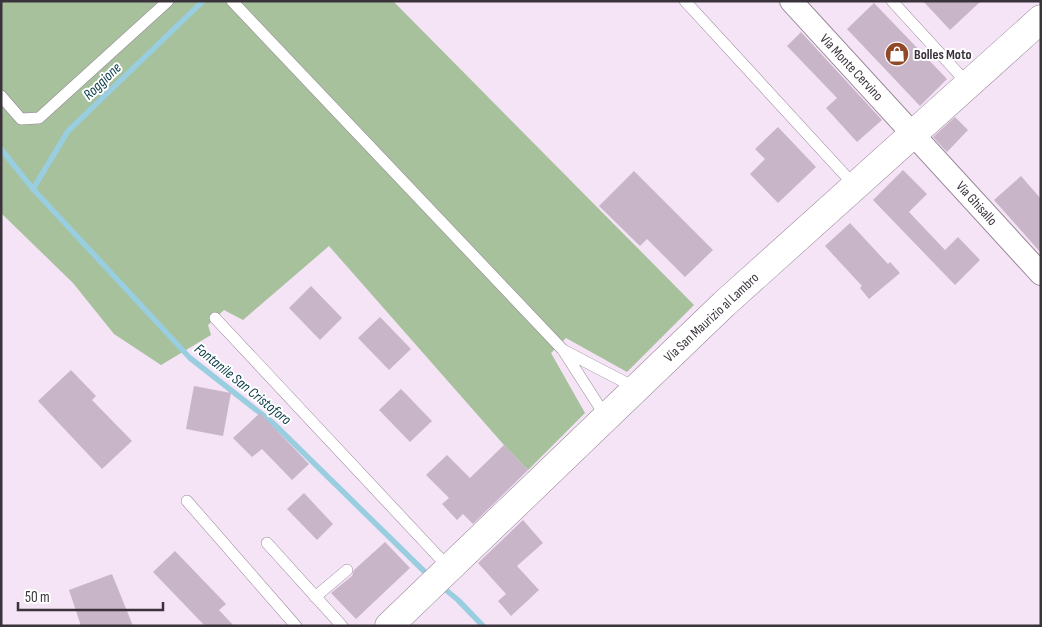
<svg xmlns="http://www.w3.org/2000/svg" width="1042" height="627" viewBox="0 0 1042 627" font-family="'Sofia Sans Condensed',sans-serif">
<rect width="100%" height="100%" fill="#f5e3f6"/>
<polygon fill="#a6c19b" points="1,1 393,1 694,305 627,372 566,338 551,353 585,413 528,470 504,445 329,246 243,320 224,310 208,325 211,335 161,365 114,334 73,283 1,213"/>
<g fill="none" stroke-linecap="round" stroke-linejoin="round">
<g stroke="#98cedf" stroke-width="5.5">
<polyline points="1,149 33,189 190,358 273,423 430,577"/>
<polyline points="33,189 68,131 203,1"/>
<polyline points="441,586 458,600 483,626"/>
</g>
</g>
<g fill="#c8b6c8">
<polygon points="923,1 981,1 950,30"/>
<polygon points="874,3 947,79 920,106 847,29"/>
<polygon points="801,32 882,120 857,142 826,108 837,98 787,46"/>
<polygon points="955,117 968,130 947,152 933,137"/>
<polygon points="778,127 816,167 778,203 750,174 765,159 755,149"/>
<polygon points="903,170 927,194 909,212 945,250 958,237 980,260 955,285 873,200"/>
<polygon points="634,171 713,250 685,277 647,239 640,246 599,206"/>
<polygon points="1021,176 1041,199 1041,253 994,200"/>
<polygon points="850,223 888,264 890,262 900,273 869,299 860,288 862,286 825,246"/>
<polygon points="311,286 342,318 320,340 289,308"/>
<polygon points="380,317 411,349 389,370 358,338"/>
<polygon points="71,370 96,396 92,400 132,441 102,469 38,401"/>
<polygon points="194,386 231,393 223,436 186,429"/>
<polygon points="401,389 432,421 410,442 379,410"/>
<polygon points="260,413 309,464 292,480 262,449 252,457 233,438"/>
<polygon points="504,445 528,470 473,524 463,514 457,520 442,504 449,498 426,475 447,455 470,478"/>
<polygon points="304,493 333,524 317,540 287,509"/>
<polygon points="523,520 543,543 517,566 539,590 511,616 498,601 506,594 478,563"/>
<polygon points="385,542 410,568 356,619 331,593 352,576 354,570"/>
<polygon points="175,551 226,604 219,610 234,626 205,626 153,572"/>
<polygon points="112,574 133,626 81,626 69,590"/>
</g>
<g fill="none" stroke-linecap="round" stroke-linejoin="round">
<g stroke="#978798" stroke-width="12">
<g id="service">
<polyline points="232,1 563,350"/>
<polyline points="685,1 855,186"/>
<polyline points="892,1 968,84"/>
<polyline points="1,96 21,119 39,118 168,1"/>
<polyline points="215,318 449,568"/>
<polyline points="606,417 563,350 636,388"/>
<polyline points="187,501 296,626"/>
<polyline points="267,543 342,626"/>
<polyline points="315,597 347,570"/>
</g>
</g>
<g stroke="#978798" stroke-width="24">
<polyline id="minor" points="791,1 1041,274"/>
</g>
<g stroke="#978798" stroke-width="29">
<polyline id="secondary" points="389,626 724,304 1041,19"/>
</g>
<use href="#service" stroke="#fff" stroke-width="11"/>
<use href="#minor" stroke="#fff" stroke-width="22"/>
<use href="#secondary" stroke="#fff" stroke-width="28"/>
</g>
<defs>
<g id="shop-disc" transform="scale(1.25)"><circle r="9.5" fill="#904827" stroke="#fff"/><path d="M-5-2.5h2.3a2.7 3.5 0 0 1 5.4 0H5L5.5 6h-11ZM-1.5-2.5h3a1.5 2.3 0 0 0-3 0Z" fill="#fff"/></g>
</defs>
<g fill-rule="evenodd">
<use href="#shop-disc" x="897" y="54"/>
</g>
<g text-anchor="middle" stroke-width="4" stroke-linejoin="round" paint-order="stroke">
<g font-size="14" font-weight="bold" fill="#3a333b" stroke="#fff" text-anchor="start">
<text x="914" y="59">Bolles Moto</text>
</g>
<g font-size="14" fill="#3a333b" stroke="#fff">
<text transform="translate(852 67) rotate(47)" y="5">Via Monte Cervino</text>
<text transform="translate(977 203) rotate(48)" y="5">Via Ghisallo</text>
<text transform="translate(711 317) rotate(-43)" y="5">Via San Maurizio al Lambro</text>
</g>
<g font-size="15" font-style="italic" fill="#083a47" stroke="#fff">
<text transform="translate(102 81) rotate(-44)" y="5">Roggione</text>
<text transform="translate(243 384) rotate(39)" y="5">Fontanile San Cristoforo</text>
</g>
</g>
<rect width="1042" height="627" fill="none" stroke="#3a333b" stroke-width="5"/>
<path d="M18 602v8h145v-8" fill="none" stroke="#3a333b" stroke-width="2.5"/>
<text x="25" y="602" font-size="15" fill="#3a333b" stroke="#ffffff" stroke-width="4" paint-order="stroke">50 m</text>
</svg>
